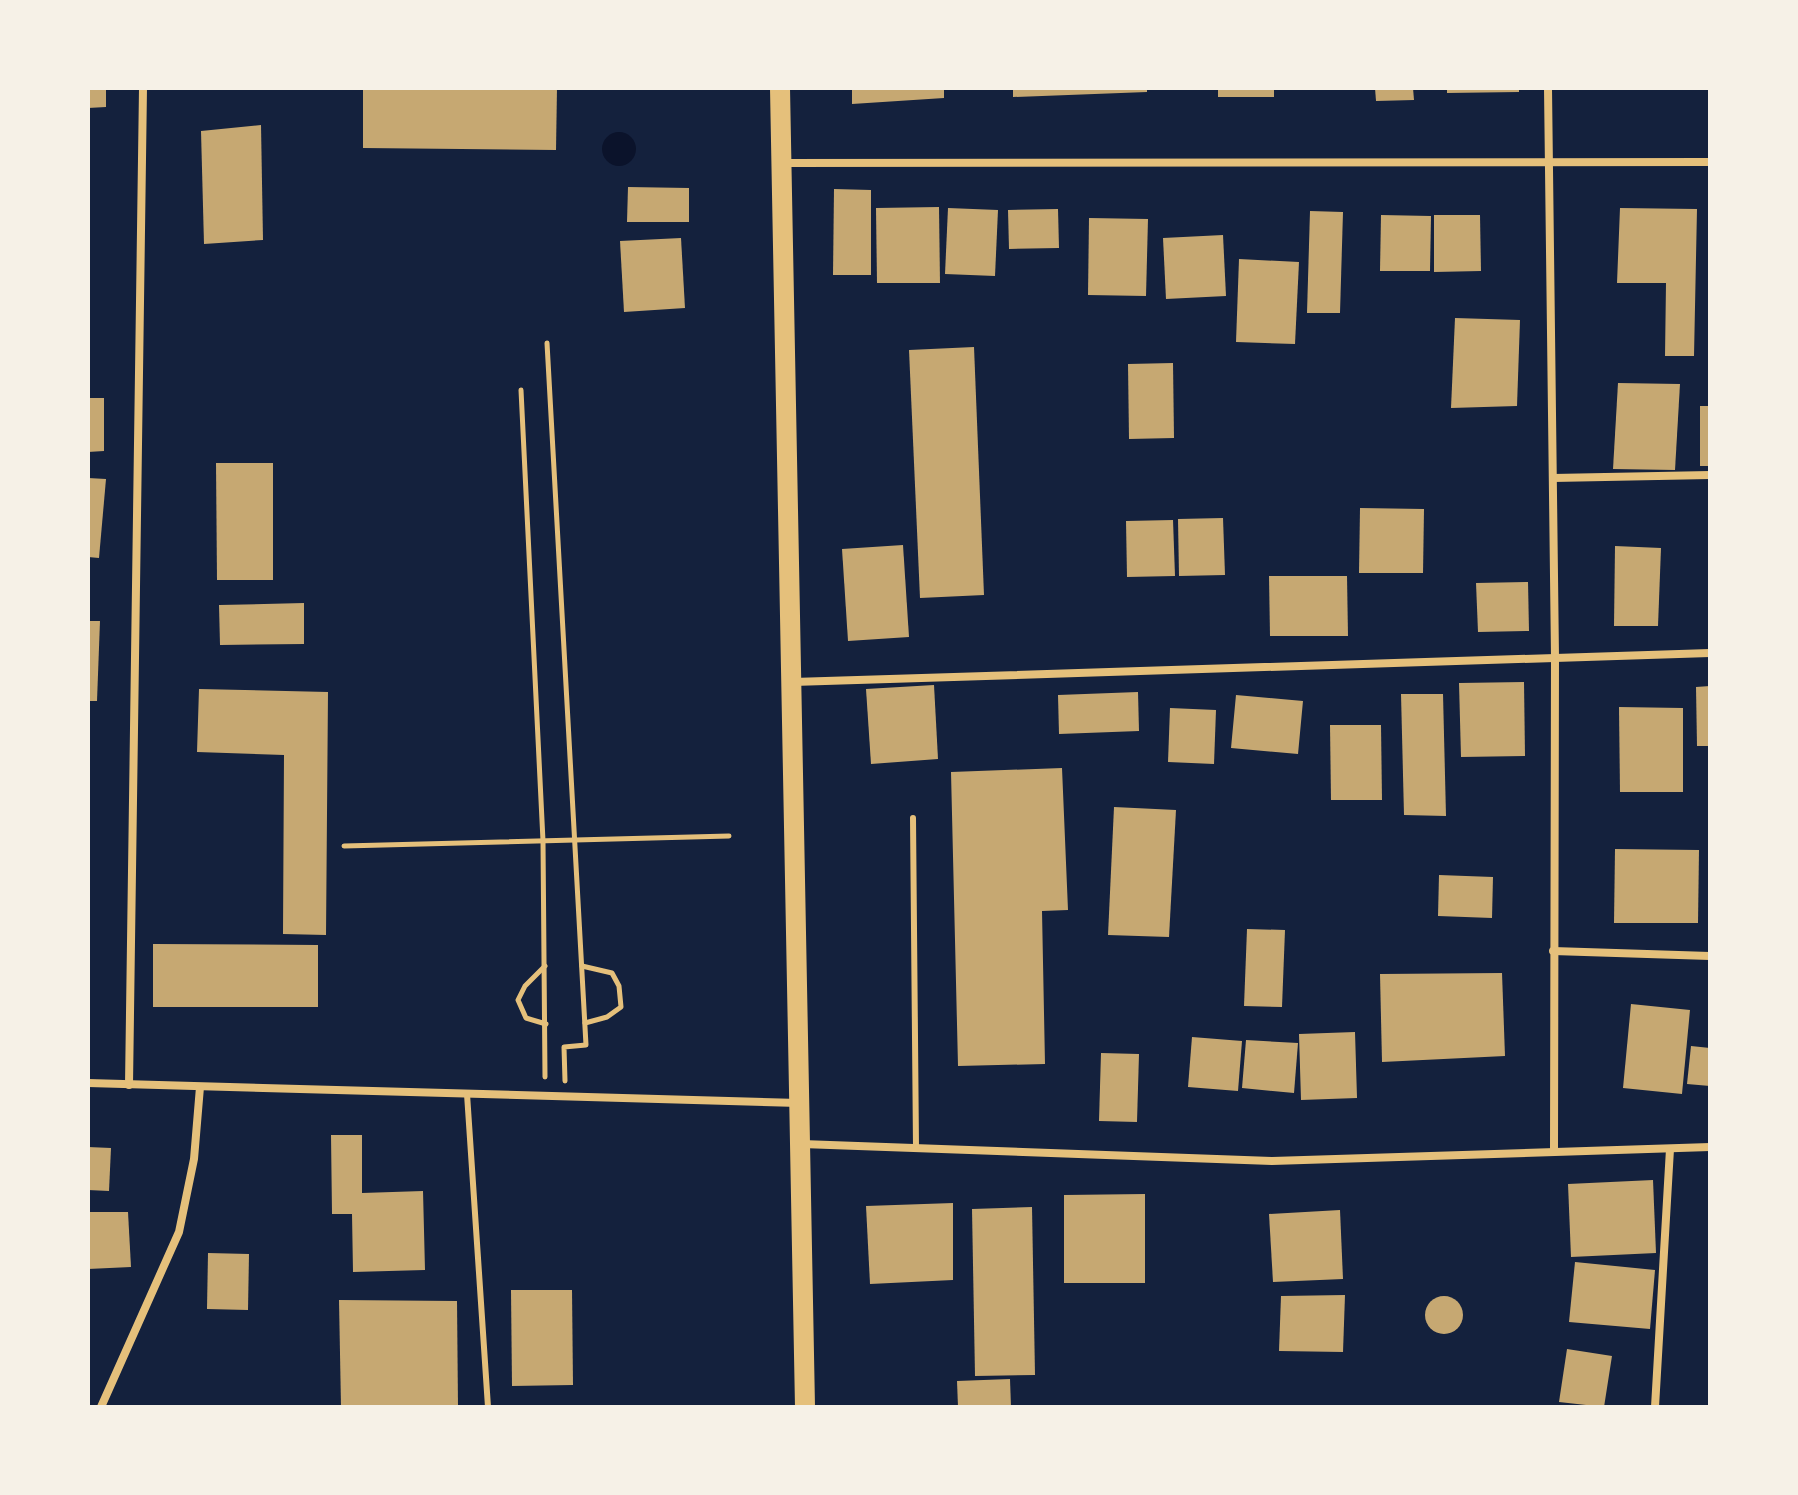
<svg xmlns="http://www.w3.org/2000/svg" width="1798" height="1495" viewBox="0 0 1798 1495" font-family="'Roboto Condensed',sans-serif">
<rect width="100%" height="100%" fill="#14213d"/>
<circle fill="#0b132b" cx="619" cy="149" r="17"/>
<g fill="#c6a872">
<polygon points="88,88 106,88 106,107 88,108"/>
<polygon points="363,88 557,88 556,150 363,148"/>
<polygon points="852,88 944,88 944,98 852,104"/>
<polygon points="1013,88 1147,88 1147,92 1013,97"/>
<rect x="1218" y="88" width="56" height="9"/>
<polygon points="1375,88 1413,88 1414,100 1376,101"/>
<polygon points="1447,88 1519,88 1519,92 1447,93"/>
<polygon points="261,125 263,240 204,244 201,131"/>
<polygon points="628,187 689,188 689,222 627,222"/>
<polygon points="834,189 871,190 871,275 833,275"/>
<polygon points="939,207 940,283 877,283 876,208"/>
<polygon points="948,208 998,210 995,276 945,274"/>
<polygon points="1620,208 1697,209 1694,356 1665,356 1666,283 1617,283"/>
<polygon points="1058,209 1059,248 1009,249 1008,210"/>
<polygon points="1310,211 1343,212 1340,313 1307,313"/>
<polygon points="1381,215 1431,216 1430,271 1380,271"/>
<polygon points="1434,215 1480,215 1481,271 1434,272"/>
<polygon points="1089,218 1148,219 1146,296 1088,295"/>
<polygon points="1223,235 1226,296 1166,299 1163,238"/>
<polygon points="681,238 685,308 624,312 620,241"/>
<polygon points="1239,259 1299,262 1295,344 1236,342"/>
<polygon points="1455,318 1520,320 1517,406 1451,408"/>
<polygon points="974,347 984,595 920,598 909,350"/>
<polygon points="1173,363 1174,438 1129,439 1128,364"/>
<polygon points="1618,383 1680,384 1675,470 1613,469"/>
<polygon points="88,398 104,398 104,451 88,452"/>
<rect x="1700" y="406" width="10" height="60"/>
<polygon points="216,463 273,463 273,580 217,580"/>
<polygon points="88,478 106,479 99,558 88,557"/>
<polygon points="1360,508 1424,509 1423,573 1359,573"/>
<polygon points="1223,518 1225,575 1179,576 1178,519"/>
<polygon points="1173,520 1175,576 1127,577 1126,521"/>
<polygon points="903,545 909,637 848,641 842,549"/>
<polygon points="1615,546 1661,548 1658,626 1614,626"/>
<polygon points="1269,576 1347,576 1348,636 1270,636"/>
<polygon points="1528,582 1529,631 1478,632 1476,583"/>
<polygon points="304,603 304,644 220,645 219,605"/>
<polygon points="88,621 100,621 97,701 88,701"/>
<polygon points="1524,682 1525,756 1461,757 1459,683"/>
<polygon points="934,685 938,759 871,764 866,689"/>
<polygon points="1710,686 1710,746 1697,746 1696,687"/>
<polygon points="199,689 328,692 326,935 283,934 284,755 197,752"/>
<polygon points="1138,692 1139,731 1059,734 1058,695"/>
<polygon points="1401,694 1443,694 1446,816 1404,815"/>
<polygon points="1236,695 1303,701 1298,754 1231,748"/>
<polygon points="1619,707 1683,708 1683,792 1620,792"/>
<polygon points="1170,708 1216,710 1214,764 1168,762"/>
<polygon points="1330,725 1381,725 1382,800 1331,800"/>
<polygon points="1062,768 1068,910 1042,911 1045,1064 958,1066 951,772"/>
<polygon points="1114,807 1176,810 1169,937 1108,935"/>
<polygon points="1615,849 1699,850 1698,923 1614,923"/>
<polygon points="1439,875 1493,877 1492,918 1438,916"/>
<polygon points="1247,929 1285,930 1282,1007 1244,1006"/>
<polygon points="153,944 318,945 318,1007 153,1007"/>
<polygon points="1502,973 1505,1056 1382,1062 1380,974"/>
<polygon points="1631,1004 1690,1010 1682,1094 1623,1088"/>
<polygon points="1355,1032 1357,1098 1301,1100 1299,1034"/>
<polygon points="1192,1037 1242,1041 1238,1091 1188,1087"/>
<polygon points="1246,1040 1298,1043 1294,1093 1242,1088"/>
<polygon points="1691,1046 1710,1048 1710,1086 1687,1084"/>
<polygon points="1101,1053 1139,1054 1137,1122 1099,1121"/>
<polygon points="331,1135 362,1135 362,1193 423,1191 425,1270 353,1272 352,1214 332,1214"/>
<polygon points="88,1147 111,1148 109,1191 88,1190"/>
<polygon points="1653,1180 1656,1253 1571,1257 1568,1184"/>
<polygon points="1145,1194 1145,1283 1064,1283 1064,1195"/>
<polygon points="953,1203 953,1280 870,1284 866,1206"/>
<polygon points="1032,1207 1035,1375 975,1376 972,1209"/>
<polygon points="1340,1210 1343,1279 1273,1282 1269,1214"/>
<polygon points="88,1212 128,1212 131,1267 88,1269"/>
<polygon points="208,1253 249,1254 248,1310 207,1309"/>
<polygon points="1575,1262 1655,1270 1650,1329 1569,1322"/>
<polygon points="511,1290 572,1290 573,1385 512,1386"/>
<polygon points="1345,1295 1343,1352 1279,1351 1281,1296"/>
<circle cx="1444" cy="1315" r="19"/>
<polygon points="339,1300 457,1301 458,1407 341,1407"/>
<polygon points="1567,1349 1612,1356 1604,1407 1559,1402"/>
<polygon points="1010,1379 1011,1407 958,1407 957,1381"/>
</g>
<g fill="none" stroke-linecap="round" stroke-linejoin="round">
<g stroke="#e5c07b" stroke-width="5">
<polyline points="547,343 586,1045 564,1047 565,1081"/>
<polyline points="521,390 543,841 545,1077"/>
<polyline points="344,846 729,836"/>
<polyline points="545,966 525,986 518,1000 526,1018 546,1024"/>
<polyline points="582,966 612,973 619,986 621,1007 607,1017 585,1023"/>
</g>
<g stroke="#e5c07b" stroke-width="6">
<polyline points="913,818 916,1147"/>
<polyline points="467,1094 488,1407"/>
</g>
<g stroke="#e5c07b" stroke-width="8">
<polyline points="1548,88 1555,657 1554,1151"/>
<polyline points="783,163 1710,162"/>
<polyline points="1553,478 1710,475"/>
<polyline points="793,682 1710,653"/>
<polyline points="1553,951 1710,956"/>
<polyline points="88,1083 799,1103"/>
<polyline points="129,1085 143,88"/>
<polyline points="802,1144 1272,1161 1710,1147"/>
<polyline points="101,1407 179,1232 194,1159 200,1087"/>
<polyline points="1655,1407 1670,1149"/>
</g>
<polyline stroke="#e5c07b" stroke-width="20" points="780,88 805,1407"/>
</g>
<rect width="1798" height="1495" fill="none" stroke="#f6f1e7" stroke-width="180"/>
</svg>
